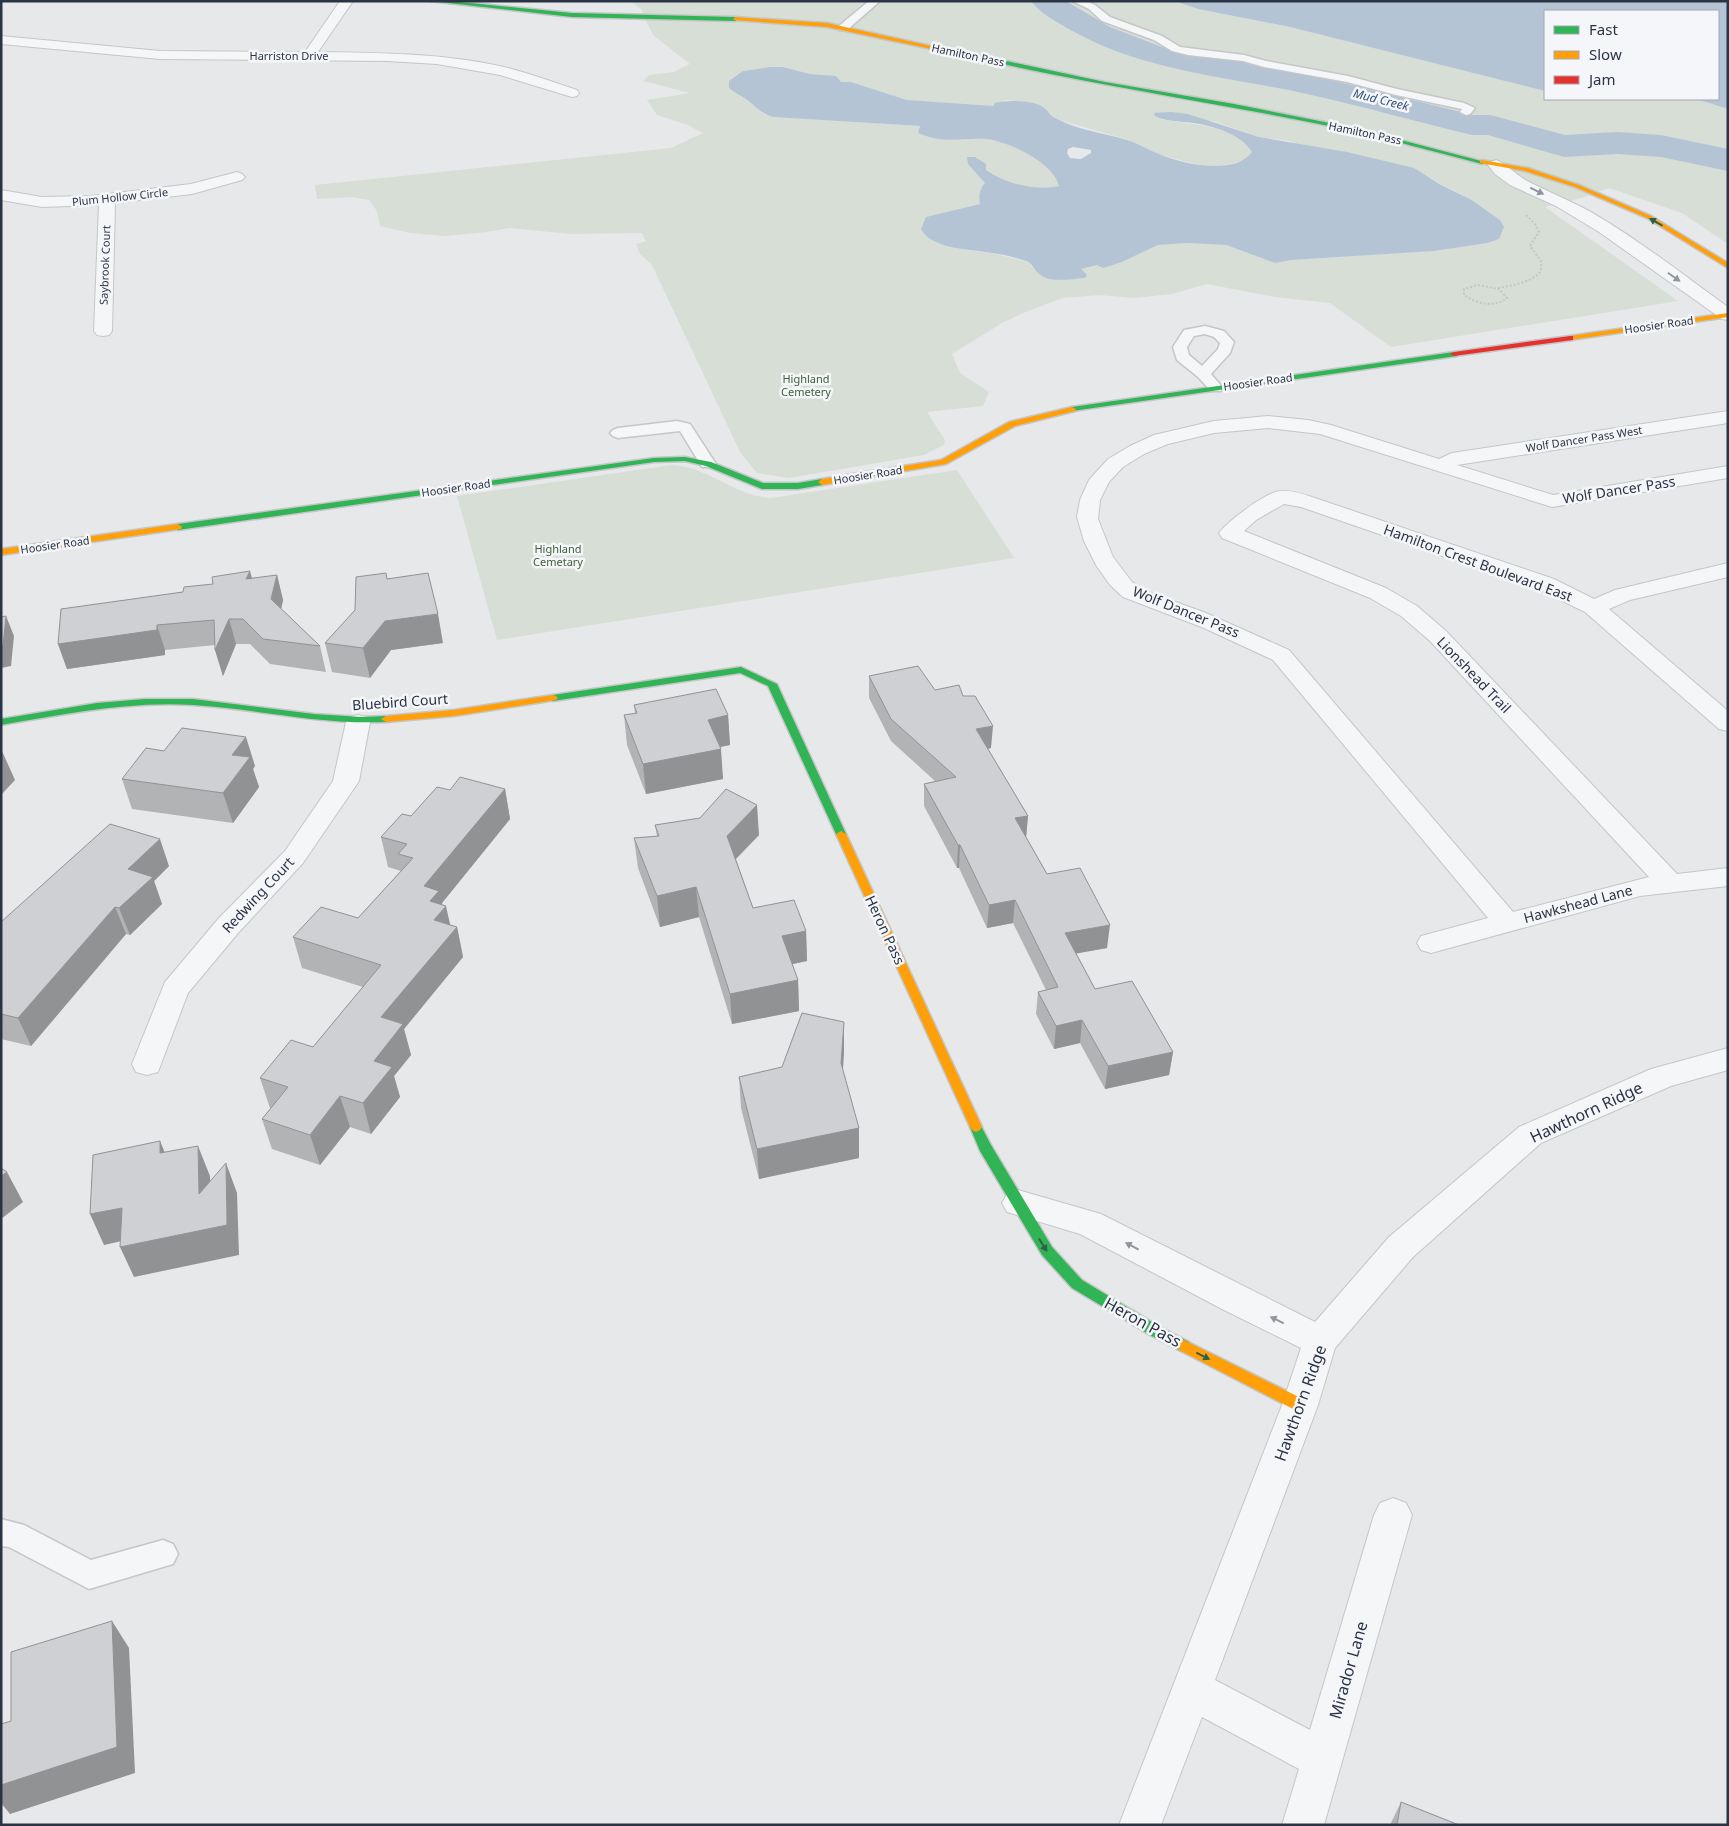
<svg xmlns="http://www.w3.org/2000/svg" width="1729" height="1826" viewBox="0 0 1729 1826" font-family="'Noto Sans',sans-serif">
<rect width="100%" height="100%" fill="#e6e8ea"/>
<g fill="#d6ded6" fill-rule="evenodd">
<path d="M 631,1 L 1174,1 L 1198,9 L 1290,27 L 1545,91 L 1545,99 L 1696,99 L 1728,109 L 1728,244 L 1682,213 L 1609,188 L 1581,198 L 1545,207 L 1678,301 L 1391,347 L 1330,303 L 1275,297 L 1207,284 L 1172,294 L 1134,298 L 1100,295 L 1063,298 L 1028,311 L 1002,323 L 952,354 L 960,373 L 989,392 L 983,406 L 927,412 L 945,440 L 944,445 L 924,455 L 789,478 L 757,473 L 740,452 L 652,265 L 640,254 L 636,244 L 646,241 L 642,233 L 572,234 L 509,228 L 487,232 L 445,236 L 410,233 L 380,226 L 377,211 L 369,200 L 352,197 L 317,199 L 315,185 L 671,148 L 703,133 L 688,125 L 657,115 L 647,100 L 690,93 L 643,81 L 649,75 L 674,72 L 690,64 L 653,35 L 641,9 ZM 770,67 L 783,67 L 810,74 L 825,75 L 841,82 L 851,82 L 907,100 L 978,106 L 993,106 L 1005,100 L 1034,103 L 1045,108 L 1056,119 L 1129,140 L 1161,155 L 1202,166 L 1218,167 L 1238,162 L 1248,158 L 1253,152 C 1232,123 1192,126 1161,119 L 1213,121 L 1259,137 L 1290,141 L 1296,144 L 1368,157 L 1431,178 C 1447,190 1471,195 1484,211 C 1490,219 1494,230 1499,239 L 1488,243 L 1434,251 L 1291,260 L 1275,263 L 1226,245 L 1188,243 L 1158,245 L 1122,262 L 1103,267 L 1097,265 L 1080,269 L 1085,278 C 1063,280 1042,282 1028,262 L 992,253 L 965,250 L 927,217 L 980,204 L 979,198 L 985,183 L 975,157 L 986,164 L 985,169 C 1007,184 1034,191 1059,186 C 1052,162 1011,142 987,139 C 961,137 943,145 918,133 L 920,126 L 773,117 L 762,113 L 746,99 L 743,71 Z"/>
<path d="M 672,465 C 707,466 734,496 771,498 L 957,470 L 1014,558 L 497,640 L 457,496 Z"/>
</g>
<g fill="#b4c4d5" fill-rule="evenodd">
<polygon points="1174,1 1728,1 1728,109 1696,99 1718,99 1718,11 1545,11 1545,91 1290,27 1198,9"/>
<path d="M 770,67 L 783,67 L 810,74 L 836,76 L 841,82 L 851,82 L 907,100 L 993,106 L 995,103 C 1007,100 1032,100 1043,107 C 1048,110 1051,117 1057,119 C 1078,130 1104,133 1127,140 C 1138,143 1148,150 1159,154 C 1182,164 1235,176 1252,152 C 1241,134 1214,126 1193,123 C 1180,121 1167,122 1155,116 L 1154,113 L 1171,112 L 1188,114 L 1259,137 L 1347,152 L 1414,168 L 1441,185 L 1470,199 L 1500,220 L 1504,227 L 1499,239 L 1488,243 L 1434,251 L 1291,260 L 1275,263 L 1226,245 L 1188,243 L 1158,245 L 1122,262 L 1103,268 L 1097,265 L 1081,269 L 1087,275 L 1085,278 C 1074,279 1061,281 1050,279 C 1033,275 1036,265 1026,261 C 1016,258 1003,254 992,253 C 972,249 932,250 921,229 L 926,217 L 980,204 C 978,197 980,188 985,183 L 968,164 L 967,157 L 975,157 L 986,164 L 986,170 C 1007,184 1034,191 1059,186 C 1053,162 1009,142 987,139 C 961,137 944,145 918,133 L 920,126 L 773,117 C 758,112 757,107 746,99 C 740,95 735,93 729,88 L 729,81 L 743,71 ZM 1073,147 L 1091,150 L 1091,153 L 1081,159 L 1070,158 L 1067,153 L 1068,149 Z"/>
</g>
<g fill="none" stroke-linecap="round" stroke-linejoin="round">
<path fill="#b4c4d5" fill-rule="evenodd" d="M 1031,1 L 1066,1 L 1110,27 L 1167,49 L 1239,60 L 1307,74 L 1473,115 L 1490,115 L 1565,135 L 1617,132 L 1661,135 L 1728,149 L 1728,171 L 1661,157 L 1617,154 L 1564,157 L 1488,135 L 1472,135 C 1417,122 1362,106 1307,94 C 1225,76 1141,71 1067,28 C 1055,21 1040,13 1031,1 Z"/>
<g stroke="#c4c6c8" stroke-width="3">
<g id="lane">
<polygon points="869,1 880,1 847,30 839,30 839,26"/>
<polygon points="1072,1 1086,1 1095,5 1110,17 1162,36 1180,47 1244,55 1266,61 1348,76 1397,89 1464,103 1475,108 1470,114 1466,115 1460,112 1462,109 1457,108 1396,95 1347,82 1264,67 1243,61 1188,55 1172,51 1154,40 1102,21 1089,9"/>
<path d="M 1205,326 L 1224,331 L 1234,342 L 1230,353 L 1211,374 L 1223,388 L 1221,391 L 1211,391 L 1198,377 L 1177,360 L 1173,347 L 1184,330 ZM 1205,334 L 1214,337 L 1220,343 L 1218,349 L 1202,366 L 1189,355 L 1187,347 L 1194,336 Z"/>
<polygon points="677,421 690,424 716,464 714,467 702,467 680,431 618,438 613,436 610,433 613,430 618,428"/>
<polygon points="1,1519 24,1525 91,1560 163,1540 173,1544 178,1554 173,1564 89,1589 9,1547 1,1546"/>
</g>
</g>
<g stroke="#c4c6c8" stroke-width="2">
<g id="street">
<path d="M 340,1 L 353,1 L 318,52 C 381,53 443,53 504,67 C 529,73 553,82 577,90 L 579,93 L 577,96 L 572,97 L 500,75 L 437,64 L 388,61 L 160,59 L 1,44 L 1,36 L 160,51 L 305,52 Z"/>
<path d="M 1496,160 C 1503,162 1518,176 1527,181 C 1548,192 1569,200 1589,211 C 1638,239 1682,274 1728,307 L 1728,320 L 1722,319 L 1599,232 L 1556,206 L 1510,185 L 1495,174 L 1488,165 L 1491,162 Z"/>
<polygon points="237,172 242,174 245,177 242,180 192,194 115,203 112,331 109,335 103,336 97,335 94,331 99,205 42,207 1,200 1,190 42,197 91,196 191,184"/>
<path d="M 1728,411 L 1728,423 L 1457,465 L 1553,495 L 1728,466 L 1728,478 L 1552,507 L 1320,434 L 1268,428 L 1214,433 L 1168,444 L 1144,454 L 1123,467 L 1109,482 L 1100,500 L 1098,519 L 1113,557 L 1132,582 L 1148,592 L 1206,613 L 1289,650 L 1513,912 L 1649,877 L 1430,641 L 1401,616 L 1370,598 L 1222,538 L 1219,533 C 1228,521 1267,491 1281,491 C 1291,490 1303,494 1312,497 L 1554,579 L 1594,599 L 1615,590 L 1728,563 L 1728,577 L 1630,600 L 1609,609 L 1728,711 L 1728,731 L 1719,729 L 1585,612 L 1538,589 L 1301,507 L 1284,504 L 1256,520 L 1244,531 L 1386,588 L 1417,606 L 1446,631 L 1677,874 L 1728,868 L 1728,886 L 1640,896 L 1431,953 L 1421,950 L 1417,943 L 1421,936 L 1488,918 L 1273,660 L 1204,628 L 1123,597 L 1110,585 L 1096,565 L 1084,541 L 1077,517 L 1080,500 L 1089,480 L 1108,459 L 1130,446 L 1154,435 L 1214,421 L 1268,416 L 1308,420 L 1331,425 L 1439,459 L 1452,453 Z"/>
<polygon points="358,715 367,717 370,722 359,781 303,863 239,932 188,993 158,1072 147,1075 136,1072 132,1064 165,982 219,918 285,851 333,781 346,722 349,717"/>
<polygon points="1728,1048 1728,1070 1671,1086 1541,1143 1413,1257 1335,1348 1318,1405 1215,1680 1310,1730 1374,1515 1380,1503 1393,1498 1406,1503 1412,1515 1324,1825 1282,1825 1299,1769 1202,1717 1161,1825 1119,1825 1282,1405 1301,1348 1222,1309 1080,1234 1007,1212 1002,1203 1007,1194 1018,1190 1101,1214 1315,1322 1389,1237 1519,1127 1651,1069"/>
</g>
</g>
<g stroke="#c4c6c8" stroke-width="3">
<g id="fast">
<polygon points="430,1 450,1 572,13 735,17 738,19 735,21 572,17"/>
<path d="M 960,51 L 1105,82 L 1234,104 L 1355,128 L 1485,162 L 1482,164 C 1439,153 1396,141 1353,131 C 1222,103 1089,85 958,54 Z"/>
<polygon points="1454,352 1458,354 1457,356 1072,411 1068,409 1072,407"/>
<polygon points="685,457 711,462 763,483 798,483 822,479 826,482 822,485 798,489 762,489 706,466 685,461 654,462 178,530 174,527 178,524 654,458"/>
<polygon points="741,667 777,684 846,834 845,836 837,836 836,834 768,686 740,673 553,701 548,698 553,695"/>
<path d="M 145,699 L 193,699 L 314,714 L 362,717 L 386,716 L 391,719 L 386,722 C 321,725 258,709 193,705 C 129,701 65,714 1,725 L 1,719 L 97,703 Z"/>
<polygon points="976,1122 980,1124 991,1145 1052,1247 1082,1280 1160,1327 1189,1342 1191,1346 1189,1350 1184,1352 1179,1350 1150,1335 1072,1288 1042,1255 980,1151 970,1127 972,1124"/>
</g>
</g>
<g stroke="#c4c6c8" stroke-width="3">
<g id="slow">
<polygon points="735,17 827,23 963,53 960,55 827,27 733,20"/>
<polygon points="1482,160 1528,168 1579,185 1651,216 1728,263 1728,268 1647,218 1575,187 1525,171 1480,163 1480,161"/>
<polygon points="1728,313 1728,317 1570,340 1566,338 1570,336"/>
<polygon points="1072,407 1076,409 1075,411 1015,426 946,464 822,485 818,482 822,479 941,460 1009,422"/>
<polygon points="178,524 182,527 181,529 1,555 1,549"/>
<polygon points="553,695 556,696 558,698 556,700 454,716 386,722 381,719 386,716 454,710"/>
<polygon points="841,831 846,834 982,1127 980,1130 976,1132 972,1130 970,1127 836,834"/>
<polygon points="1184,1340 1305,1400 1307,1405 1305,1410 1300,1411 1295,1410 1179,1350 1177,1346 1179,1342"/>
</g>
</g>
<g stroke="#c4c6c8" stroke-width="3">
<polygon id="jam" points="1570,336 1573,336 1573,340 1454,356 1450,354 1454,352"/>
</g>
<g stroke="#c5c6ca" stroke-width="2" stroke-dasharray="2 2" stroke-linecap="butt">
<path d="M 1478,285 L 1499,289 L 1507,298 C 1494,308 1477,304 1464,295 L 1464,289 Z"/>
<path d="M 1498,288 C 1513,285 1531,283 1541,271 L 1541,261 L 1530,246 L 1539,232 L 1535,224 L 1526,215"/>
</g>
<use href="#lane" fill="#f5f6f7" fill-rule="evenodd"/>
<use href="#street" fill="#f5f6f7" fill-rule="evenodd"/>
<use href="#fast" fill="#30b455" fill-rule="evenodd"/>
<use href="#slow" fill="#ff9f0a" fill-rule="evenodd"/>
<use href="#jam" fill="#e5322d" fill-rule="evenodd"/>
</g>
<g fill="#b1b3b5">
<polygon points="277,575 283,600 281,609 320,646 326,672 270,664 250,644 236,644 223,676 215,650 215,645 165,650 165,655 67,669 58,644 183,592 213,584"/>
<polygon points="387,579 443,643 391,650 370,678 332,672 325,643"/>
<polygon points="869,676 963,696 991,748 988,749 1028,816 1026,837 1047,874 1107,948 1076,953 1095,989 1173,1052 1169,1075 1105,1089 1080,1043 1054,1049 1036,1014 1038,992 1046,990 1013,923 987,928 959,868 957,868 924,806 924,784 935,781 891,741 869,698"/>
<polygon points="634,705 728,715 730,745 720,747 723,779 646,794 627,745 624,715 635,713"/>
<polygon points="255,766 253,769 259,787 233,823 132,809 122,779"/>
<polygon points="505,789 510,819 442,903 450,925 457,927 463,957 404,1029 411,1055 394,1076 400,1097 371,1134 350,1127 320,1165 272,1149 262,1119 271,1108 270,1108 260,1078 313,1047 363,987 302,968 293,937 358,918 401,871 388,867 381,837 411,816 450,790"/>
<polygon points="655,825 759,835 736,859 753,908 806,931 807,961 792,964 798,980 799,1011 732,1024 699,917 660,927 638,868 634,838 657,836"/>
<polygon points="169,866 154,881 162,904 130,935 126,934 31,1046 1,1039 1,922"/>
<polygon points="844,1022 844,1052 843,1070 859,1158 759,1179 741,1108 739,1077 782,1067"/>
<polygon points="1401,1802 1459,1825 1390,1825"/>
</g>
<g fill="#909294">
<polygon points="250,571 257,596 246,579"/>
<polygon points="277,575 283,600 278,624 271,599"/>
<polygon points="438,614 443,643 391,650 370,678 363,648 385,621"/>
<polygon points="6,616 14,636 11,666 1,668 1,646"/>
<polygon points="229,619 236,644 223,676 215,650"/>
<polygon points="157,625 165,650 165,655 67,669 58,644"/>
<polygon points="728,715 730,745 710,749 708,720"/>
<polygon points="993,726 991,748 975,751 976,729"/>
<polygon points="246,737 255,766 253,769 259,787 233,823 223,793 232,755"/>
<polygon points="721,749 723,779 646,794 643,764"/>
<polygon points="2,751 15,780 1,795 1,752"/>
<polygon points="505,789 510,819 442,903 443,910 446,906 452,933 457,927 463,957 404,1029 411,1055 394,1076 400,1097 371,1134 363,1103 374,1061 381,1017 424,886"/>
<polygon points="757,805 759,835 729,866 727,836"/>
<polygon points="1028,816 1026,838 1015,818"/>
<polygon points="160,839 169,866 154,881 162,904 130,935 119,908 128,869"/>
<polygon points="958,845 960,845 959,868 957,868"/>
<polygon points="696,887 699,917 660,927 657,896"/>
<polygon points="1015,900 1013,923 987,928 989,905"/>
<polygon points="115,907 126,934 31,1046 18,1018"/>
<polygon points="1110,925 1107,948 1063,956 1065,933"/>
<polygon points="806,931 807,961 783,966 782,936"/>
<polygon points="798,980 799,1011 732,1024 730,994"/>
<polygon points="1082,1020 1080,1043 1054,1049 1056,1026"/>
<polygon points="844,1022 844,1052 841,1093 841,1063"/>
<polygon points="1173,1052 1169,1075 1105,1089 1108,1066"/>
<polygon points="340,1096 350,1127 320,1165 310,1135"/>
<polygon points="859,1128 859,1158 759,1179 757,1149"/>
<polygon points="160,1141 173,1172 160,1153"/>
<polygon points="198,1146 210,1176 211,1225 199,1194"/>
<polygon points="226,1163 237,1193 239,1255 134,1277 120,1247 227,1225"/>
<polygon points="7,1172 23,1202 1,1219 1,1176"/>
<polygon points="122,1208 135,1238 104,1245 90,1214"/>
<polygon points="112,1621 129,1648 135,1773 10,1814 1,1803 1,1785"/>
</g>
<g fill="#ced0d3" stroke="#909294">
<polygon points="250,571 246,579 277,575 271,599 320,646 263,639 243,619 229,619 215,650 214,620 157,625 157,630 58,644 61,609 183,592 184,587 213,584 212,577"/>
<polygon points="386,573 387,579 428,573 438,614 385,621 363,648 325,643 355,610 356,577"/>
<polygon points="6,616 3,646 1,646 1,617"/>
<polygon points="918,666 935,690 959,685 963,696 975,696 993,726 976,729 1028,816 1015,818 1047,874 1080,868 1110,925 1065,933 1095,989 1132,981 1173,1052 1108,1066 1082,1020 1056,1026 1038,992 1058,987 1015,900 989,905 960,845 958,845 924,784 956,777 891,719 869,676"/>
<polygon points="716,689 728,715 708,720 721,749 643,764 624,715 637,713 634,705"/>
<polygon points="182,728 246,737 232,755 250,757 223,793 122,779 146,748 164,751"/>
<polygon points="460,777 505,789 424,886 439,891 430,901 446,906 434,920 457,927 381,1017 403,1024 374,1061 392,1067 363,1103 340,1096 310,1135 262,1119 288,1087 260,1078 291,1040 313,1047 381,965 293,937 321,907 358,918 413,858 398,854 407,844 381,837 402,814 411,816 437,787 450,790"/>
<polygon points="726,789 757,805 727,836 753,908 794,900 806,931 782,936 798,980 730,994 696,887 657,896 634,838 659,836 655,825 700,818"/>
<polygon points="110,824 160,839 128,869 153,877 119,908 115,907 18,1018 1,1014 1,922"/>
<polygon points="802,1013 844,1022 841,1063 859,1128 757,1149 739,1077 782,1067"/>
<polygon points="160,1141 160,1153 198,1146 199,1194 226,1163 227,1225 120,1247 122,1208 90,1214 93,1155"/>
<polygon points="1,1168 7,1172 1,1176"/>
<polygon points="112,1621 117,1747 1,1785 1,1724 11,1721 11,1652"/>
<polygon points="1401,1802 1459,1825 1397,1825"/>
</g>
<defs><path id="oneway-solid" d="M-6-.8H1V-3.2L6.5 0L1 3.2V.8H-6Z" transform="scale(1.25)"/></defs>
<g fill="#90959e">
<use href="#oneway-solid" transform="translate(1537 191) rotate(26)"/>
<use href="#oneway-solid" transform="translate(1674 277) rotate(35)"/>
<use href="#oneway-solid" transform="translate(1132 1246) rotate(-152)"/>
<use href="#oneway-solid" transform="translate(1277 1320) rotate(-154)"/>
</g>
<g fill="#2d614b">
<use href="#oneway-solid" transform="translate(1656 222) rotate(-150)"/>
<use href="#oneway-solid" transform="translate(1043 1245) rotate(58)"/>
<use href="#oneway-solid" transform="translate(1203 1356) rotate(27)"/>
</g>
<g text-anchor="middle" stroke-width="5" stroke-linejoin="round" paint-order="stroke">
<g font-size="11" fill="#2b3445" stroke="#f4f6f9">
<text transform="translate(968 55) rotate(12)" y="4">Hamilton Pass</text>
<text x="289" y="60">Harriston Drive</text>
<text transform="translate(1365 133) rotate(12)" y="4">Hamilton Pass</text>
<text transform="translate(120 197) rotate(-6)" y="4">Plum Hollow Circle</text>
<text transform="translate(105 265) rotate(-88)" y="4">Saybrook Court</text>
<text transform="translate(1659 325) rotate(-8)" y="4">Hoosier Road</text>
<text transform="translate(1258 382) rotate(-8)" y="4">Hoosier Road</text>
<text transform="translate(1584 439) rotate(-9)" y="4">Wolf Dancer Pass West</text>
<text transform="translate(868 475) rotate(-9)" y="4">Hoosier Road</text>
<text transform="translate(456 488) rotate(-8)" y="4">Hoosier Road</text>
<text transform="translate(55 545) rotate(-8)" y="4">Hoosier Road</text>
</g>
<g font-size="11" fill="#3f6138" stroke="#f4f6f9">
<text x="806" y="383">Highland<tspan x="806" dy="13">Cemetery</tspan></text>
<text x="558" y="553">Highland<tspan x="558" dy="13">Cemetary</tspan></text>
</g>
<g font-size="12" font-style="italic" fill="#34527a" stroke="#f4f6f9">
<text transform="translate(1381 100) rotate(14)" y="4">Mud Creek</text>
</g>
<g font-size="14" fill="#2b3445" stroke="#f4f6f9">
<text transform="translate(1619 490) rotate(-9)" y="5">Wolf Dancer Pass</text>
<text transform="translate(1478 563) rotate(20)" y="5">Hamilton Crest Boulevard East</text>
<text transform="translate(1186 612) rotate(22)" y="5">Wolf Dancer Pass</text>
<text transform="translate(1474 675) rotate(46)" y="5">Lionshead Trail</text>
<text transform="translate(400 702) rotate(-4)" y="5">Bluebird Court</text>
<text transform="translate(258 895) rotate(-47)" y="5">Redwing Court</text>
<text transform="translate(1578 904) rotate(-15)" y="5">Hawkshead Lane</text>
<text transform="translate(885 930) rotate(65)" y="5">Heron Pass</text>
</g>
<g font-size="16" fill="#2b3445" stroke="#f4f6f9">
<text transform="translate(1586 1112) rotate(-25)" y="6">Hawthorn Ridge</text>
<text transform="translate(1143 1322) rotate(29)" y="6">Heron Pass</text>
<text transform="translate(1300 1403) rotate(-70)" y="6">Hawthorn Ridge</text>
<text transform="translate(1348 1670) rotate(-74)" y="6">Mirador Lane</text>
</g>
</g>
<rect width="1729" height="1826" fill="none" stroke="#2b3445" stroke-width="5"/>
<rect x="1544" y="10" width="175" height="90" fill="#f4f6f9" stroke="#a4a8b1"/>
<rect x="1554" y="26" width="25" height="8" fill="#30b455" stroke="#a4a8b1"/>
<text x="1589" y="35" font-size="15" fill="#2b3445">Fast</text>
<rect x="1554" y="51" width="25" height="8" fill="#ff9f0a" stroke="#a4a8b1"/>
<text x="1589" y="60" font-size="15" fill="#2b3445">Slow</text>
<rect x="1554" y="76" width="25" height="8" fill="#e5322d" stroke="#a4a8b1"/>
<text x="1589" y="85" font-size="15" fill="#2b3445">Jam</text>
</svg>
